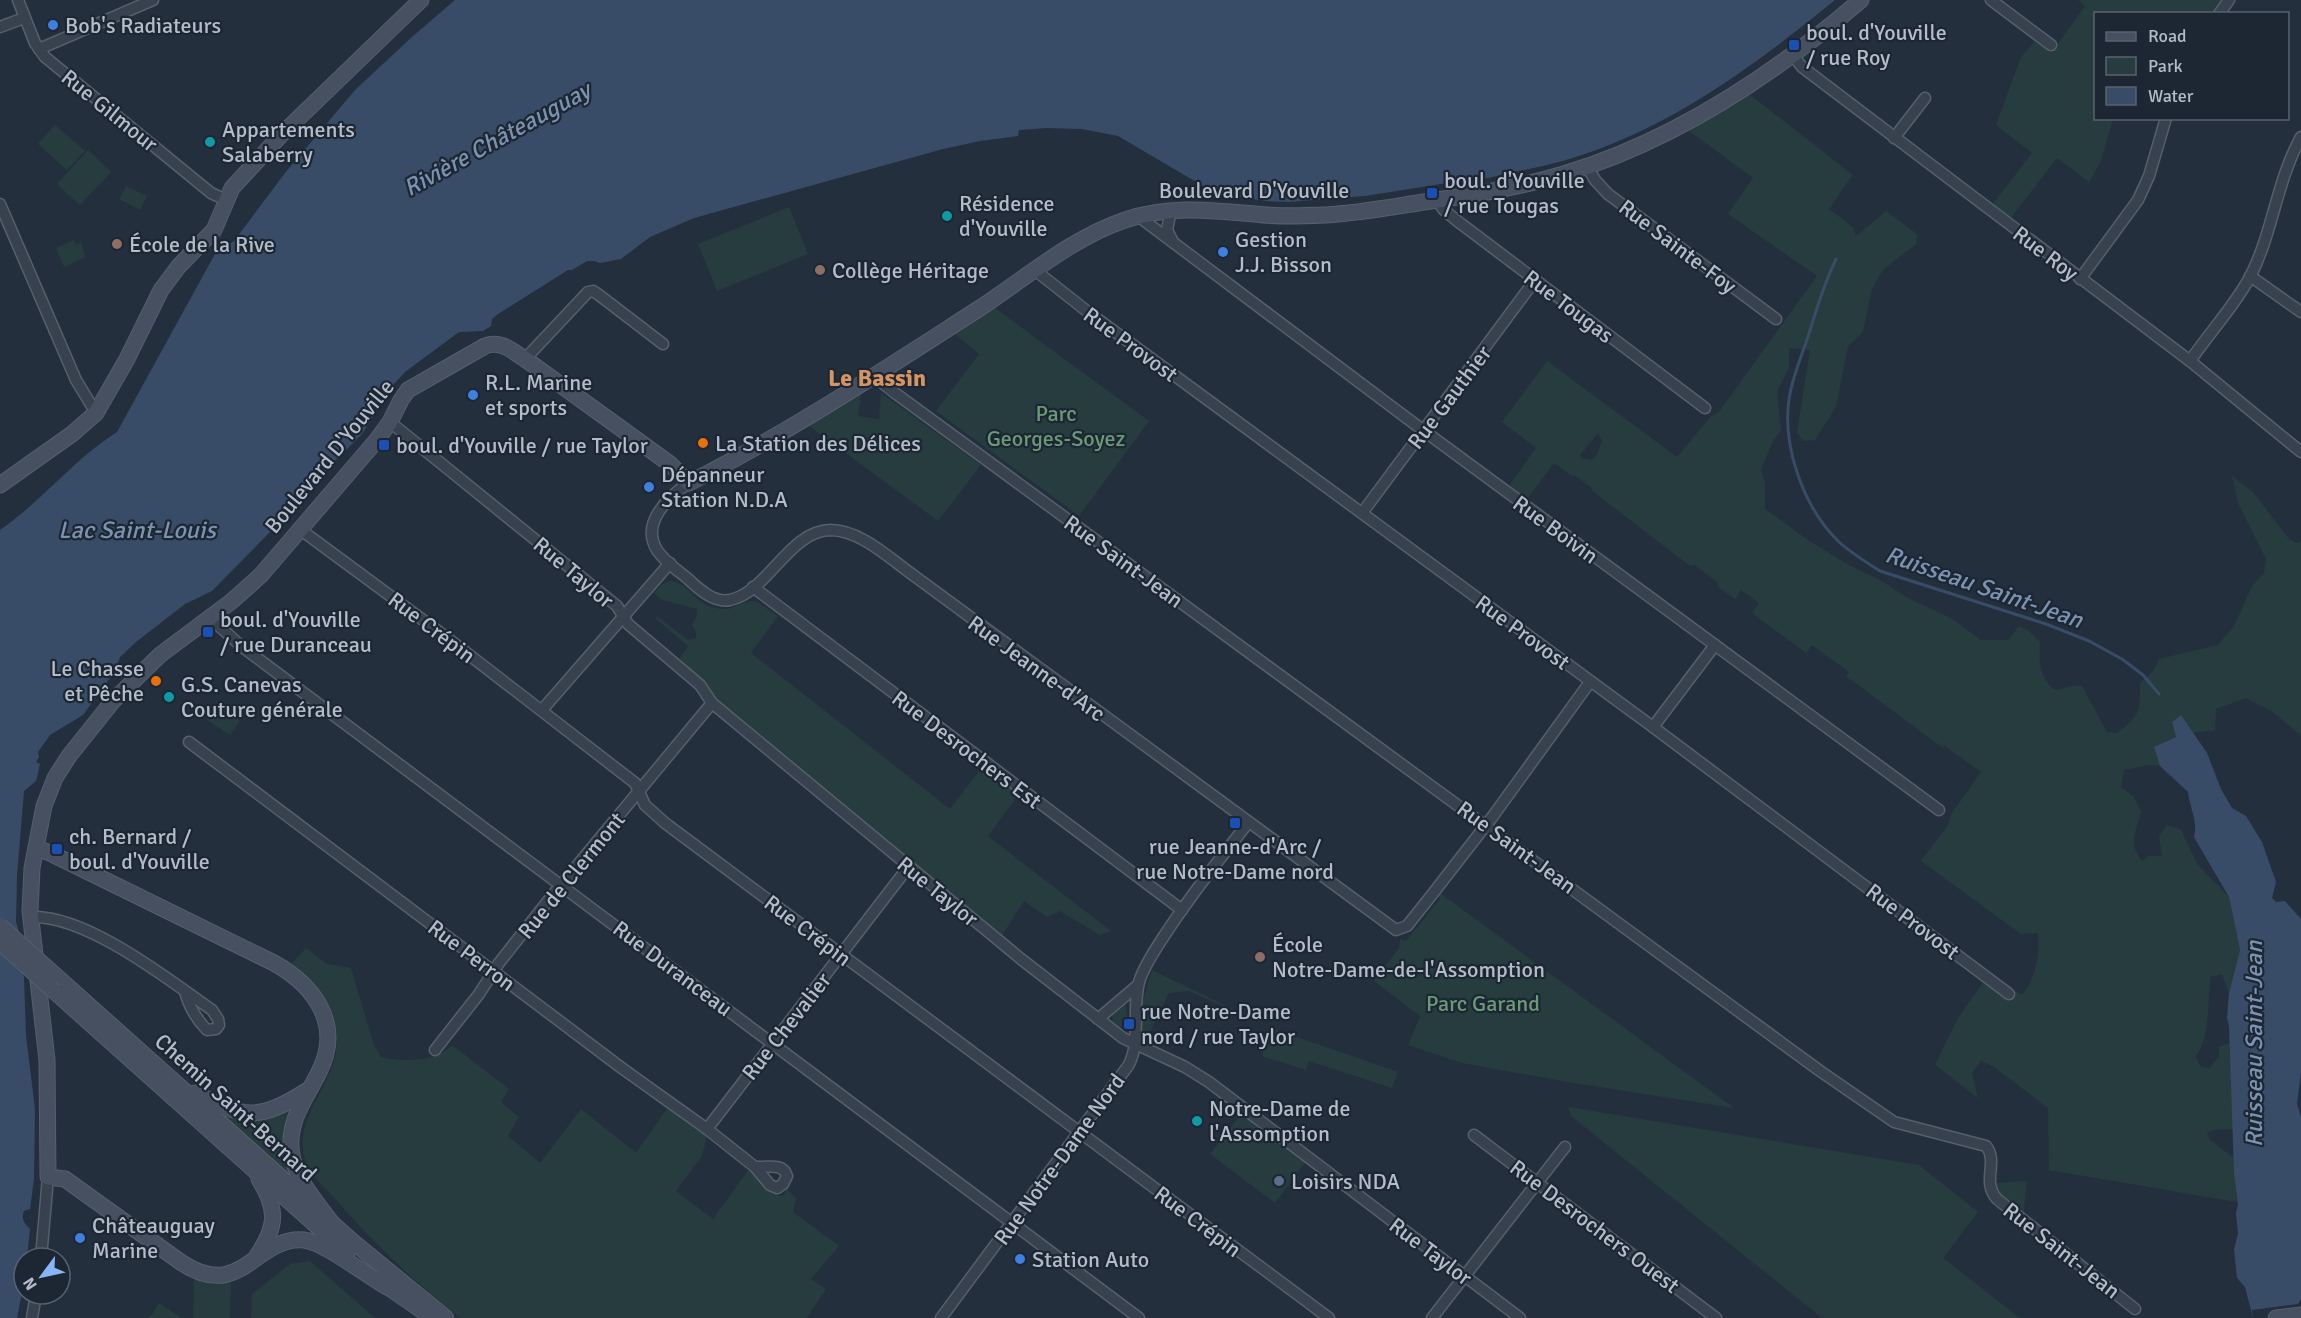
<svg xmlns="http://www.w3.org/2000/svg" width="2301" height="1318" viewBox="0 0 2301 1318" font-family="Signika,sans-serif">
<rect width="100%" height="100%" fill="#242f3e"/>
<g fill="#263c3f" fill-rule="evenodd">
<polygon points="2078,0 2221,0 2212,13 2096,14 2096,118 2113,119 2101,161 2089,182 2057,158 2010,219 1992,205 2032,153 1996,125 2021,57 2035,41 2049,52 2052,52 2085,6"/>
<path d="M 1748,93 L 1853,175 C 1843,186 1838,198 1829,209 L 1853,227 L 1856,236 L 1886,211 L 1917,234 L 1916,244 L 1883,270 L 1872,289 L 1863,332 L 1848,346 L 1836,407 L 1815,440 L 1803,441 L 1797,432 L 1810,350 L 1789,348 L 1789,368 L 1777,391 L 1781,431 L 1774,439 L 1761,469 L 1765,483 L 1765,509 L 1808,540 L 1847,564 L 1880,580 L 1908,598 L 1951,618 L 1981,640 L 2008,640 L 2019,626 L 2029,631 L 2040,642 C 2039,660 2039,680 2056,690 L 2072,686 L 2082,686 L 2107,732 L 2117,733 C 2140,716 2140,711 2140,683 L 2154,670 L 2159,659 L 2218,645 L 2234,626 L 2252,586 L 2264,573 L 2266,559 L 2238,503 L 2232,476 L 2253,492 L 2289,539 L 2297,543 L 2301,541 L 2301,736 L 2273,712 L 2246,698 L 2216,709 L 2215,730 L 2192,733 L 2181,715 L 2172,722 L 2176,737 L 2155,747 L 2160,766 L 2148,765 L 2124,770 L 2121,787 L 2134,797 L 2141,812 C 2136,831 2128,844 2142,861 L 2148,856 L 2162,856 L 2159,836 L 2167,825 L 2181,830 L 2198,865 L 2229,897 L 2240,950 L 2229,993 L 2222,975 L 2211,976 C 2207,1000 2211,1036 2196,1056 L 2200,1066 L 2209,1069 L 2219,1056 L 2219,1047 L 2230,1043 L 2234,1129 L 2214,1130 L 2207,1133 L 2210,1140 L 2234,1158 L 2237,1202 L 2049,1170 L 2048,1108 L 1994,1067 L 1981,1061 L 1972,1073 L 1978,1098 L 1935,1065 L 1958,1018 L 1984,981 L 2009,1000 L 2016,991 L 2022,995 C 2036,978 2040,954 2038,933 L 2021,934 L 1921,861 L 1948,825 L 1952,813 L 1981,772 L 1945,746 L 1943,748 L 1846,676 L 1849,672 L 1812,645 L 1806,653 L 1752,613 L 1759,603 L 1741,590 L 1735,599 L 1717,586 L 1718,583 L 1695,565 L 1690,566 L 1591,490 L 1592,488 L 1574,475 L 1572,476 L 1554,463 L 1527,499 L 1509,486 L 1536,448 L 1502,422 L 1547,361 L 1677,457 L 1710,417 L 1718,413 L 1817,276 L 1728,214 L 1753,178 L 1688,130 ZM 1598,433 L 1602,441 L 1598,453 L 1592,460 L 1581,458 L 1580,455 Z"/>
<polygon points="55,125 85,151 67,170 38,144"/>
<polygon points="88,150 111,172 80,205 57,184"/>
<polygon points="126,186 147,196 140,210 119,199"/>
<polygon points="789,207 808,254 717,291 698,244"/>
<polygon points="74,240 76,244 81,242 85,257 64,267 56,248"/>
<polygon points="995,308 1149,421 1079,516 936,411 979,354 955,334"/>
<polygon points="861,393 858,416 879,419 881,393 981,465 938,521 808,425"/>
<path d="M 669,581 C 685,580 694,601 709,606 C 733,615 737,601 756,601 L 778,616 L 751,653 L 950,809 L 983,766 L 1019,794 L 988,836 L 1111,931 L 1100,935 L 1060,911 L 1047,917 L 1024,901 L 1001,937 L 717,701 L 705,681 L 678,661 L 688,646 L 655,618 L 658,617 L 688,640 L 696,638 L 696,633 L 692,624 L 696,618 L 697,609 L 660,599 L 654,593 L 662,584 Z"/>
<polygon points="217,704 240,721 230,735 207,720 207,717"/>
<polygon points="1440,893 1734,1108 1568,1082 1462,1063 1408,1045 1420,1016 1374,981 1399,948 1400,939 1406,941 1439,900"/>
<path d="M 306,948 L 327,964 L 351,968 L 374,1045 L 381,1057 C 401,1062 438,1062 452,1045 L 509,1089 L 501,1102 L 519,1117 L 508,1136 L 540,1163 L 581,1109 L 636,1153 L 668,1107 L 707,1136 L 702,1156 L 676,1191 L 713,1219 L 749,1169 L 779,1196 L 784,1195 L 787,1189 L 796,1199 L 793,1212 L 839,1246 L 811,1279 L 826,1289 L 807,1318 L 460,1318 C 414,1282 377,1246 338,1202 C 325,1187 308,1175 304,1155 C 296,1120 327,1090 335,1057 C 339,1043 334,1025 330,1012 C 323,990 310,976 291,964 Z"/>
<polygon points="1152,970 1268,1026 1189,991 1169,993 1146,1040 1142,1030 1142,1013 1149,1011 1149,1005 1142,1004"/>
<polygon points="1126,1004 1128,1024 1123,1028 1113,1022 1112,1015"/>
<polygon points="1271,1028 1398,1072 1392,1088 1309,1061 1306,1070 1262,1056"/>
<polygon points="296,1104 300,1186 214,1109"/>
<polygon points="1568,1107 1919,1165 1978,1212 1943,1258 2020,1318 1822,1318 1571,1116"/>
<polygon points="1241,1114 1305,1163 1275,1203 1210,1154"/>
<polygon points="2027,1181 2024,1210 2022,1214 2001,1196 1995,1183"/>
<polygon points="310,1261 375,1318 251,1318 252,1294 290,1264"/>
<polygon points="194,1279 207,1283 231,1282 230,1318 193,1318"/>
<polygon points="159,1303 182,1318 147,1318 152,1315"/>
</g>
<g fill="#394c67">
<path d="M 455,0 L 1835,0 C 1744,74 1646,146 1529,169 C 1507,173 1488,180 1466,180 L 1365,196 L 1288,202 L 1266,201 L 1215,193 L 1118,136 L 1082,129 L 1046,128 L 1019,130 L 1018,136 L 980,141 L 943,149 L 694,218 L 650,237 L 621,259 L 600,263 L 594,261 L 587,261 L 572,270 L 568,270 L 498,314 L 492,319 L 491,326 L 483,331 L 459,332 L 405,372 L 392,386 L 362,434 L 328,468 L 314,487 L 212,591 L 185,604 L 136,642 L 120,657 L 115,671 L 83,715 L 50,735 L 38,752 L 39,757 L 36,762 L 40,764 L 36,781 L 24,791 L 17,875 L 16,922 L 19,932 L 24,978 L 26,1036 L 35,1109 L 34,1179 L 30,1209 L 24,1211 C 21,1219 24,1223 30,1229 L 27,1258 L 24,1258 L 24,1282 L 17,1318 L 0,1318 L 0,530 C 42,501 74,459 117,432 L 215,254 L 234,241 L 285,173 L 355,90 L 412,37 Z"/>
<path d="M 2181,715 L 2207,753 L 2221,789 L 2232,808 L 2246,816 L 2262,842 L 2276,882 L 2272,898 L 2276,902 L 2285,901 L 2301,919 L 2301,1072 L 2297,1104 L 2301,1117 L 2301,1299 L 2298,1304 L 2299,1318 L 2253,1318 L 2245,1287 L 2237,1278 L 2234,1249 L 2238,1234 L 2236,1213 L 2238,1205 L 2234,1173 L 2229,1026 L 2227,1018 L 2229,993 L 2240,950 L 2229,897 L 2194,837 C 2198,822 2190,808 2188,792 L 2160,766 L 2154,747 L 2176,737 L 2172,722 Z"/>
</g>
<polygon fill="#242f3e" points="2298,1304 2299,1318 2253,1318 2252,1310"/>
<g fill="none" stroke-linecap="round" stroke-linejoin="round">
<path stroke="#394c67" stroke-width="3" d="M 1836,259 C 1824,284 1816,310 1808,337 C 1802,354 1795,371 1791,389 C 1779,440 1802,506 1839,542 C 1851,553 1866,562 1880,571 L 2046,624 L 2089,641 L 2122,659 L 2143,675 L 2159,694"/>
<g stroke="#565f6c" stroke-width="13">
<g id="street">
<polyline points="18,0 35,43 45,57 211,193 226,200"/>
<polyline points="1991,0 2051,45"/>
<polyline points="2219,14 2229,0"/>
<polyline points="0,27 24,18"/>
<polyline points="39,49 153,0"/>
<polyline points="1792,54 1802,67 2190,361 2301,452"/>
<polyline points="1894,138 1925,98"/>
<polyline points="1587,166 1595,180 1608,194 1776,319"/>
<polyline points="1438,200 1443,209 1456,220 1705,408"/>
<polyline points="0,204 76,380 96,413"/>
<polyline points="1171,210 1167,230 1173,242"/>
<polyline points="1138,216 1412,422 1939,810"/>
<polyline points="1036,271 1088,312 1653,727 2009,994"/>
<polyline points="2250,276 2301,312"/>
<polyline points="2080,279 2138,200 2149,176 2166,118"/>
<polyline points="525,359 588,292 593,291 599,295 663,344"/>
<path d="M 2190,361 C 2209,333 2237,303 2251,275 C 2273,231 2277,180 2301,137"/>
<path d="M 877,374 L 881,382 L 895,393 L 1820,1071 L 1894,1122 L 1986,1146 C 1999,1162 1981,1181 1997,1199 L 2135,1309"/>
<polyline points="390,422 617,606 628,624 700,685 712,703 1021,959 1123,1038 1185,1067 1209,1082 1520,1318"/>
<path d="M 689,483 C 669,496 640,523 657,550 C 664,561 677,570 687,578 C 699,589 713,603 730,600 C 768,592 789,531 830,530 C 861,530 889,558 913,575 L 1396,930 L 1407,926 L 1434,892 L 1493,816 L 1590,682"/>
<polyline points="1362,513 1535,280"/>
<polyline points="301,530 446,637 635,783 645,805 665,823 1329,1318"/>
<polyline points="753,587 1182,910"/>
<polyline points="209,617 241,646 1139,1318"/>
<polyline points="542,710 670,563"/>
<polyline points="1653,727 1715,645"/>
<path d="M 189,742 L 623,1069 L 707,1129 L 755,1167 L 770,1185 L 777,1188 L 783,1184 L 787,1176 C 783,1162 767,1168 755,1167"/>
<path d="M 31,917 C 85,914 168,979 212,1010 L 218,1019 L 219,1025 L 216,1029 L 207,1030 C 196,1019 189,1006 185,992"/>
<polyline points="1098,1019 1138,985"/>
<polyline points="435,1050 479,994 499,963 551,897 712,703"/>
<polyline points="707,1129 909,866"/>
<polyline points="1474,1135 1716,1318"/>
<polyline points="41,1258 48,1177"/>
<polyline points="32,1318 36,1294"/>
<path d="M 941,1318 L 1128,1066 C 1142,1042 1131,1006 1140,979 C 1147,960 1159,944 1170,927 C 1194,891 1221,857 1248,823"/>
<polyline points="1432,1318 1565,1147"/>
</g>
</g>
<g stroke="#565f6c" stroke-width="17">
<g id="secondary">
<polyline points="0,485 72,434 96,413 127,359 161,290 179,266 214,230 232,188 280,136 421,0"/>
<path d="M 36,848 L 50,853 L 274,963 C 315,986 343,1025 319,1072 C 307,1097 289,1118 291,1148 C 293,1177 315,1200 332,1223"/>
<polyline points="55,975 352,1241 446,1318"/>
<polyline points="54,991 347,1253"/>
<path d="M 195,1093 C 245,1119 259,1121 308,1090"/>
<path d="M 257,1256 C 277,1226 278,1210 259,1179"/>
<polyline points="381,1282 430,1316"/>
<path d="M 387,1287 C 367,1276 324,1242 304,1240 C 255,1236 242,1302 182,1263 L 65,1179 L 48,1177 L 47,1060 L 30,911 L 32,868 L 44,806 L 55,778 L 69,756 L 113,701 L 160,655 L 232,601 L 261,575 L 376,441 L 390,422 L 401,400 L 408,390 L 485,346 C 501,340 512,351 525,359 L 670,464 L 689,483 C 790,432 885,369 980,308 C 1027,277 1072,238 1125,220 C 1167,205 1211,210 1255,214 C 1279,217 1302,216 1326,215 C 1359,213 1391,207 1424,202 C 1471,195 1518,188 1564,174 C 1674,141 1775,74 1861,0"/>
<polyline points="2276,1318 2301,1315"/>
</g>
</g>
<use href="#street" stroke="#38414e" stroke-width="10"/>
<use href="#secondary" stroke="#465061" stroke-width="15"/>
<g stroke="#565f6c" stroke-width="17" stroke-linecap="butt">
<g id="secondary-bridge">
<polyline points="0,926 55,975"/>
<polyline points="0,942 54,991"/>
</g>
</g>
<use href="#secondary-bridge" stroke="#465061" stroke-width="15"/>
</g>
<g fill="#3f7fe0" stroke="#1d2633" stroke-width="2">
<circle cx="53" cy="25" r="6"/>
<circle cx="1223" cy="252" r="6"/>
<circle cx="473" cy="395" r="6"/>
<circle cx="649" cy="487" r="6"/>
<circle cx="80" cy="1238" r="6"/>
<circle cx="1020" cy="1259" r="6"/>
</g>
<g fill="#1a4fb4" stroke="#1d2633" stroke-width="2">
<rect x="1788" y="39" width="12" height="12" rx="3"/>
<rect x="1426" y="187" width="12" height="12" rx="3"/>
<rect x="378" y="439" width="12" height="12" rx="3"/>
<rect x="202" y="626" width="12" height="12" rx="3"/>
<rect x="1229" y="817" width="12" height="12" rx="3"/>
<rect x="51" y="843" width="12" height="12" rx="3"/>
<rect x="1123" y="1018" width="12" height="12" rx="3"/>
</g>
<g fill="#0f9aa8" stroke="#1d2633" stroke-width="2">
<circle cx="210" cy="142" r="6"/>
<circle cx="947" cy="216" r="6"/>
<circle cx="169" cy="697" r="6"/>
<circle cx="1197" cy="1121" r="6"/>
</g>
<g fill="#8d6e63" stroke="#1d2633" stroke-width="2">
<circle cx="117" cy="244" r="6"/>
<circle cx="820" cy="270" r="6"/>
<circle cx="1260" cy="957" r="6"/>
</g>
<g fill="#e8710a" stroke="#1d2633" stroke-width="2">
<circle cx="703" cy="443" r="6"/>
<circle cx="156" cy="681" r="6"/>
</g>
<circle fill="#5c6f8a" stroke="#1d2633" stroke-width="2" cx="1279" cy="1181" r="6"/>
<g text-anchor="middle" stroke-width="4.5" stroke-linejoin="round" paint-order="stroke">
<g font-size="22" fill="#b4bcc9" stroke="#1d2633" text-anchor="start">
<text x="65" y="33">Bob's Radiateurs</text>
<text x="1806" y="40">boul. d'Youville<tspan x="1806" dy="25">/ rue Roy</tspan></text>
<text x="222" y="137">Appartements<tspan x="222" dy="25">Salaberry</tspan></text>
<text x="1444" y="188">boul. d'Youville<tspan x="1444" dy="25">/ rue Tougas</tspan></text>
<text x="959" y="211">Résidence<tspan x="959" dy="25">d'Youville</tspan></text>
<text x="1235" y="247">Gestion<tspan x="1235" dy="25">J.J. Bisson</tspan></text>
<text x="129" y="252">École de la Rive</text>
<text x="832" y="278">Collège Héritage</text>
<text x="485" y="390">R.L. Marine<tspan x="485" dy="25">et sports</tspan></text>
<text x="715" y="451">La Station des Délices</text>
<text x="396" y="453">boul. d'Youville / rue Taylor</text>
<text x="661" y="482">Dépanneur<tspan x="661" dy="25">Station N.D.A</tspan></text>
<text x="220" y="627">boul. d'Youville<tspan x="220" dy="25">/ rue Duranceau</tspan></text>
<text x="144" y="676" text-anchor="end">Le Chasse<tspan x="144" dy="25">et Pêche</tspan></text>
<text x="181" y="692">G.S. Canevas<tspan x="181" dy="25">Couture générale</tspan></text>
<text x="69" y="844">ch. Bernard /<tspan x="69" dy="25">boul. d'Youville</tspan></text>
<text x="1235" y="854" text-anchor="middle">rue Jeanne-d'Arc /<tspan x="1235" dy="25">rue Notre-Dame nord</tspan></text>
<text x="1272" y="952">École<tspan x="1272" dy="25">Notre-Dame-de-l'Assomption</tspan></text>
<text x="1141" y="1019">rue Notre-Dame<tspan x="1141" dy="25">nord / rue Taylor</tspan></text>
<text x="1209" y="1116">Notre-Dame de<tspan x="1209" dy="25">l'Assomption</tspan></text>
<text x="1291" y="1189">Loisirs NDA</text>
<text x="92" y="1233">Châteauguay<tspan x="92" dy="25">Marine</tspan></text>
<text x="1032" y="1267">Station Auto</text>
</g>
<g font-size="22" fill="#b4bcc9" stroke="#1d2633">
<text transform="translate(110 110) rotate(39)" y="8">Rue Gilmour</text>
<text x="1254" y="198">Boulevard D'Youville</text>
<text transform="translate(1678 246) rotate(37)" y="8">Rue Sainte-Foy</text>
<text transform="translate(2046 253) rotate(37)" y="8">Rue Roy</text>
<text transform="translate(1569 306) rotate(37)" y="8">Rue Tougas</text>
<text transform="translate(1131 344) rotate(36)" y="8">Rue Provost</text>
<text transform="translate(1449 397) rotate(-53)" y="8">Rue Gauthier</text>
<text transform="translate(329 456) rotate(-51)" y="8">Boulevard D'Youville</text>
<text transform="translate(1556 529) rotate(36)" y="8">Rue Boivin</text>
<text transform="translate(1124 561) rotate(36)" y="8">Rue Saint-Jean</text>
<text transform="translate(574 572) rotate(40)" y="8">Rue Taylor</text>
<text transform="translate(432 627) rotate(37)" y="8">Rue Crépin</text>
<text transform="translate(1523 632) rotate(36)" y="8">Rue Provost</text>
<text transform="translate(1037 668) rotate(36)" y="8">Rue Jeanne-d'Arc</text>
<text transform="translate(967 749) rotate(37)" y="8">Rue Desrochers Est</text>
<text transform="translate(1517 847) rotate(36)" y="8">Rue Saint-Jean</text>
<text transform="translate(571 875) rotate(-51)" y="8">Rue de Clermont</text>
<text transform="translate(938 891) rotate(39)" y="8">Rue Taylor</text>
<text transform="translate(1913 921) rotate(37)" y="8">Rue Provost</text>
<text transform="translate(808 930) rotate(37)" y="8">Rue Crépin</text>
<text transform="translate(472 955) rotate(37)" y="8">Rue Perron</text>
<text transform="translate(673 968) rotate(37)" y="8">Rue Duranceau</text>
<text transform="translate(786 1026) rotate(-52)" y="8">Rue Chevalier</text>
<text transform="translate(236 1107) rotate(42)" y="8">Chemin Saint-Bernard</text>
<text transform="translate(1059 1159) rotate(-54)" y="8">Rue Notre-Dame Nord</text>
<text transform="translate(1198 1221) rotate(37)" y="8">Rue Crépin</text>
<text transform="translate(1595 1226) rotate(37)" y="8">Rue Desrochers Ouest</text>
<text transform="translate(2062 1250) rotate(38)" y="8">Rue Saint-Jean</text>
<text transform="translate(1431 1251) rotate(37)" y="8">Rue Taylor</text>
</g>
<g font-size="22" fill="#6b9a76" stroke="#1d2633">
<text x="1056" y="421">Parc<tspan x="1056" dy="25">Georges-Soyez</tspan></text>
<text x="1483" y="1011">Parc Garand</text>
</g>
<g font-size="24" font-style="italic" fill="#7c92b1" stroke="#1d2633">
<text transform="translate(497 139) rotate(-29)" y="8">Rivière Châteauguay</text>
<text x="137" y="538">Lac Saint-Louis</text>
<text transform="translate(1984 587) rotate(19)" y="8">Ruisseau Saint-Jean</text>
<text transform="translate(2254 1044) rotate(-90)" y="8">Ruisseau Saint-Jean</text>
</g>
<g font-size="24" font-weight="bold" fill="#d59563" stroke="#1d2633">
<text x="877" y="386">Le Bassin</text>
</g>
</g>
<rect x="2094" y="12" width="195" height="108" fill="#1d2633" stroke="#59626f" stroke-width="1.5"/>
<rect x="2106" y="32" width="30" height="9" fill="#465061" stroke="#59626f" stroke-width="1.5"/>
<text x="2148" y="42" font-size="18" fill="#b4bcc9">Road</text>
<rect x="2106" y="57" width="30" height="18" fill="#263c3f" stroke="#59626f" stroke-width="1.5"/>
<text x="2148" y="72" font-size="18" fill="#b4bcc9">Park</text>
<rect x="2106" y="87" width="30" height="18" fill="#394c67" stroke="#59626f" stroke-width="1.5"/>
<text x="2148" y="102" font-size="18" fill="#b4bcc9">Water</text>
<g transform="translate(42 1276) rotate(237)"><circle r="28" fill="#1d2633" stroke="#59626f" stroke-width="1.5"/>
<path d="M0-4.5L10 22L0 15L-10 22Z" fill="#8ab4f8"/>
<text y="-9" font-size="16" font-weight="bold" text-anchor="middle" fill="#b4bcc9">N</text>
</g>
</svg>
